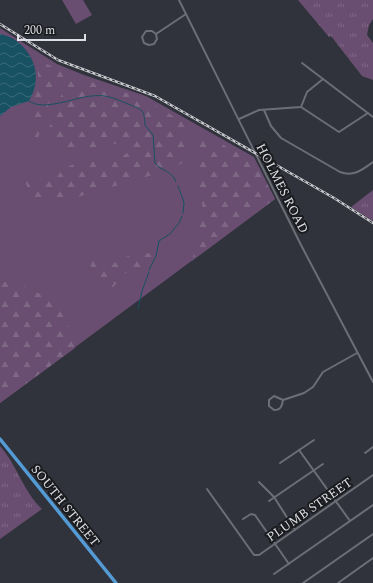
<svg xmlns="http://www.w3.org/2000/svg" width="373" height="583" viewBox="0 0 373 583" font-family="Spectral,serif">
<defs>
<pattern id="forest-firs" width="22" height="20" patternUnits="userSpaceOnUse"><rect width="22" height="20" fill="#694e71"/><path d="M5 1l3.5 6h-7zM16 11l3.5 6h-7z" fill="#7e6785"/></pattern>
<pattern id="park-tufts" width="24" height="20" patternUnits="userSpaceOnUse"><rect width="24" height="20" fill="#694e71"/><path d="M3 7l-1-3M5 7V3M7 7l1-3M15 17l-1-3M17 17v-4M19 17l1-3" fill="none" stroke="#7e6785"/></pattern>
<pattern id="water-waves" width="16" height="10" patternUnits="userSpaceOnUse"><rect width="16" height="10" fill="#185161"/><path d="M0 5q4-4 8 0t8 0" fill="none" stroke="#396a78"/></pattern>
</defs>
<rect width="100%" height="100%" fill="#30333b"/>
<g fill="#694e71">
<polygon points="62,0 83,0 92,15 76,24"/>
<polygon points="0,28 57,64 84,75 146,96 254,157 275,199 0,403"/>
</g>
<g fill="url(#forest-firs)">
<path d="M 31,55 L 65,74 L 50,99 L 38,138 L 33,142 L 28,140 L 27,136 C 32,122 39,121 30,105 C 43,88 40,73 31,55 Z"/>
<path d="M 72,76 L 133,95 L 156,106 L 189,125 L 183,152 L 185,162 L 159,173 L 64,201 L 36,199 L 28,191 L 25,178 C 33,172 33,180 40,181 C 45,182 51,181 55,180 L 62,170 L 83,159 L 118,160 L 127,153 L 127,148 L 118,143 L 110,145 L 101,153 L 65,151 L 61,145 L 48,139 L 47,136 L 56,105 Z"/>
<polygon points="201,132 257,164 275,199 192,261 203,212 195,147 195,136"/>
<polygon points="150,253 152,256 144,266 125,273 110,291 107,293 100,290 89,261 90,260 110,265 128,256"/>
<polygon points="14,281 62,305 68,313 69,330 75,348 0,403 0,282"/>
</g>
<g fill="url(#park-tufts)">
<polygon points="298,0 373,0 373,19 369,25 367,35 373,43 373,80 362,76 331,36 329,37"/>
<polygon points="373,190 373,221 351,207"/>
<path d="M 0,446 C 17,465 23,491 42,509 L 0,539 Z"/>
</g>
<path fill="url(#water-waves)" d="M 0,34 C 4,35 8,36 12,38 C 35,52 43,78 29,101 L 11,107 L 0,116 Z"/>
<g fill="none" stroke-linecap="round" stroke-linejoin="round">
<g stroke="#185161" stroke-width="1">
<path d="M 29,101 C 43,112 75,97 92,96 C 106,94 116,99 128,104 C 143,110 144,109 145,125 L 153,135 L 155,163 C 162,172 172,170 176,182"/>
<polyline points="178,186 184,202 183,213"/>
<polyline points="179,223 182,216"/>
<polyline points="149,270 156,256 159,241 170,234 178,224"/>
<polyline points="138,309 142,291 149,272"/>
</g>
<g stroke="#6b6e76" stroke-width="2">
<polyline points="179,0 301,245 373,382"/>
<polyline points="156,34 152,31 146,31 142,37 144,43 149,45 154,44 157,39 156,34 186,14"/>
<polyline points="302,63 373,117"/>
<polyline points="301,107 339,132 368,113"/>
<path d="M 264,110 L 271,126 L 281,138 L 340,172 C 354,177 362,170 373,162"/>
<polyline points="239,119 259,110 301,107 307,92 323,79"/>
<path d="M 283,400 L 274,396 L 269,400 L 269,406 L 274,410 C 281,410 282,406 283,400 L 304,393 L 313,387 L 323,372 L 357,353"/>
<polyline points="299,450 350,521"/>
<polyline points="365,453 373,447"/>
<polyline points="280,463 314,440"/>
<polyline points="259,482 274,497 295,530"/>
<polyline points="207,489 254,555 259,555 373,475"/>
<polyline points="269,501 323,464"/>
<polyline points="243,519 251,514 255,515 289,564"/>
<polyline points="274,574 373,505"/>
<polyline points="303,583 373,534"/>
<polyline points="338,583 373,558"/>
</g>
<polyline stroke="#549bd6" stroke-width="3.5" points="0,439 116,583"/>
<g stroke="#c7c8ce" stroke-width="2.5">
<polyline id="rail" points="0,24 58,60 155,96 334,198 373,223"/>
</g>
<use href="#rail" stroke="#1a1b1e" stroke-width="1" stroke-dasharray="3" stroke-linecap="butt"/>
</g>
<g text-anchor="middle" stroke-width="4" stroke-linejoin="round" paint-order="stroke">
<g font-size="13" fill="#dedfe4" stroke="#1a1b1e">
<text transform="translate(283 188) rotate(63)" y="5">HOLMES ROAD</text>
<text transform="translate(66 505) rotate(51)" y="5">SOUTH STREET</text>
<text transform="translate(309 509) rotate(-35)" y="5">PLUMB STREET</text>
</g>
</g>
<path d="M18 34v6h67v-6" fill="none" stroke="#dedfe4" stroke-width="2"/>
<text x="24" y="34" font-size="12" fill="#dedfe4" stroke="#1a1b1e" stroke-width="3" paint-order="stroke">200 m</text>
</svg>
